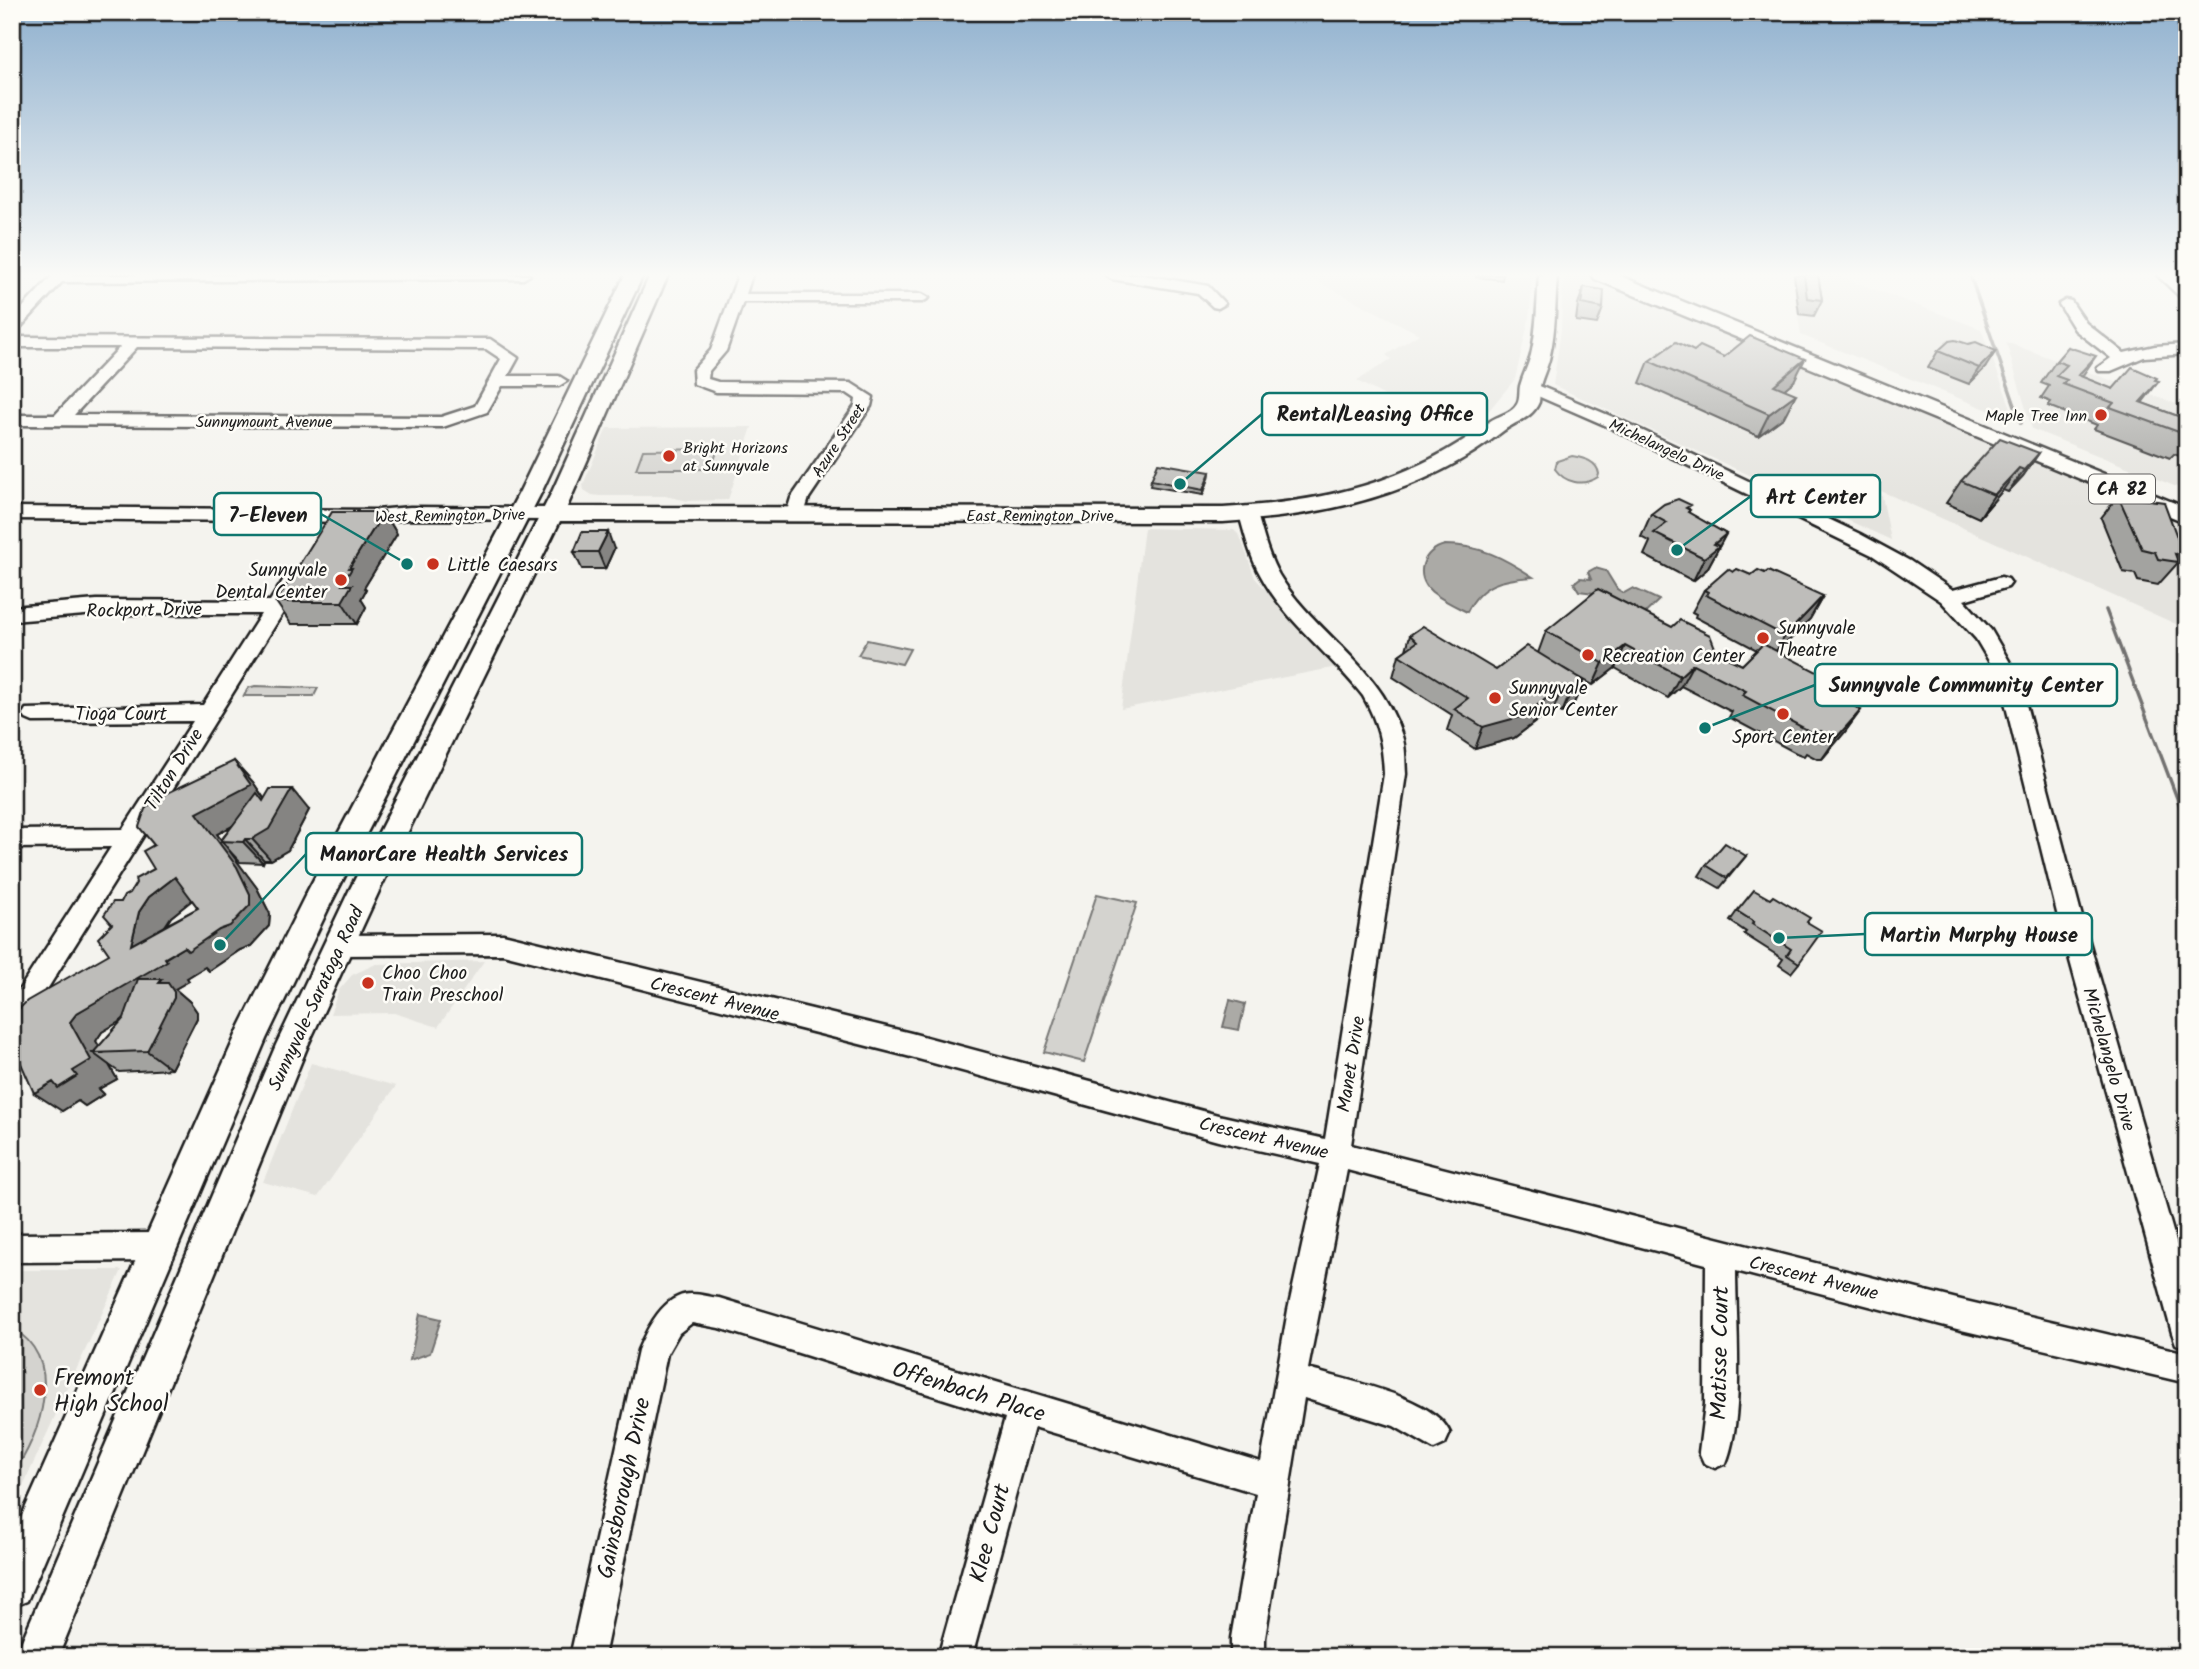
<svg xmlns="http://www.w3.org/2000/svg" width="2199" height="1669" viewBox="0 0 2199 1669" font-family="Kalam,sans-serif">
<rect width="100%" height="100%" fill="#f4f3ee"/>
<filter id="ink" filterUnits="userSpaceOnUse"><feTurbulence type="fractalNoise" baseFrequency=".0143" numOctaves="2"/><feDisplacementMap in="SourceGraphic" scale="14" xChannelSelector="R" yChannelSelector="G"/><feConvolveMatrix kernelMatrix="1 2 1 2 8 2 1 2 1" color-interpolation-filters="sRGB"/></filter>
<g filter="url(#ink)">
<g fill="#e4e3de">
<polygon points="1305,275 1533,275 1529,319 1515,379 1465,439 1357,381 1391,359 1386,355 1419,334"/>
<polygon points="1563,275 1596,275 2187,516 2187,629 1881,491 1891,540 1553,385 1561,330"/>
<polygon points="1792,275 1836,275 1981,329 2016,421 1801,335"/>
<polygon points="2006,342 2187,408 2187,491 2032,429"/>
<polygon points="752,427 728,500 688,501 665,496 600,496 592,495 584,490 583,485 607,428"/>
<polygon points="1144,528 1234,530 1240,536 1255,578 1337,667 1121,709"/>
<polygon points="484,961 438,1027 394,1013 330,1014 339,990 352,975 376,964"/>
<polygon points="311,1063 396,1086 318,1197 263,1182"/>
<polygon points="12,1270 122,1270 12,1510"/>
</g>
<g fill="#d4d3cf" stroke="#787876" stroke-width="2">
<polygon points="718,449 711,469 636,469 643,450"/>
<path d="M 1572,456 C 1584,458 1597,461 1599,474 L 1598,477 C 1583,487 1565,483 1555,469 L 1557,461 Z"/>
<polygon points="867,640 910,649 902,664 858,655"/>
<polygon points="255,686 318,688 314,696 244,696 248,688"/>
<polygon points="1097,894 1137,903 1084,1062 1044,1052"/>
<path d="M 12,1328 C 66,1359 42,1434 12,1475 Z"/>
</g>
<g fill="#abaaa6" stroke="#72716f" stroke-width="2">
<path d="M 1445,545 C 1480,545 1504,558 1533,577 C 1503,579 1481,583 1467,612 C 1455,606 1442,600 1432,592 C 1413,575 1423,550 1445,545 Z"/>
<path d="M 1595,568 L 1606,571 L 1617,589 L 1624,593 L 1633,588 L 1659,600 L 1636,622 C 1613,594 1614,595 1579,591 L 1574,583 L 1580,578 L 1591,579 L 1588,572 Z"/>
<polygon points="1230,1000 1245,1004 1239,1030 1223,1027"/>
<polygon points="420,1314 441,1319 430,1353 410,1360"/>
</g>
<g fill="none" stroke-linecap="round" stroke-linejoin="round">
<g stroke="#72716f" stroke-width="3.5">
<polyline points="1970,275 2021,423"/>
<polyline points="2106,610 2186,822"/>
</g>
<polyline stroke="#72716f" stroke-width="5" points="2185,820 2187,826"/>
<g stroke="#1c1c1c" stroke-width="5">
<g id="minor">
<polygon points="53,275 530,275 523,279 62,282 17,331 12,333 12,319"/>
<polygon points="738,275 752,275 746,294 922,294 929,298 922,302 743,302 726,351 709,371 708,379 718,382 851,383 873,397 871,406 809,498 804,514 795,520 786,514 791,498 855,406 856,399 847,393 716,392 694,384 693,370 711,350"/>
<polygon points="1105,275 1143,275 1203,285 1208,286 1225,304 1218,308 1213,307 1198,293 1112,279"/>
<polygon points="2157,275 2173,275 2187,288 2187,300 2182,299"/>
<polygon points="2066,300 2071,301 2086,323 2124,353 2155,346 2187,344 2187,354 2144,357 2111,371 2099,371 2097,368 2111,358 2075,330 2059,304"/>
<path d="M 12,337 L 490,339 L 518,358 L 508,376 L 559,376 L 567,381 L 559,386 L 502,386 L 487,412 L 443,427 L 12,425 L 12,415 L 55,415 L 120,347 L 12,347 ZM 137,347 L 486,349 L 501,359 L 475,406 L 441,417 L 74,415 Z"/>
<polygon points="1530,382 1620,420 1860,534 1910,561 1953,590 2001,577 2008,579 2011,583 2008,587 1964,600 1991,630 2019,678 2082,917 2187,1280 2187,1348 2176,1344 2172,1333 2058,917 1999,678 1976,639 1941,601 1872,555 1609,427 1524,390 1522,387"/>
<polygon points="12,507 376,510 410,507 552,508 561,514 552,520 410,519 376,522 12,519"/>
<path d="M 1248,508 L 1257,514 C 1263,534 1268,556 1279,575 C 1315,634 1381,666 1402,736 C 1406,748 1405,762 1406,774 L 1351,1145 L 1957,1299 L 2187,1353 L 2187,1383 L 1957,1329 L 1736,1271 C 1736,1322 1745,1418 1726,1463 L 1715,1468 L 1704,1463 L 1699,1452 L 1705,1404 L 1706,1264 L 1347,1170 L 1308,1369 C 1344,1380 1435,1397 1450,1433 L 1445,1444 L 1434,1449 L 1394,1426 L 1304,1398 L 1265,1638 L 1265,1657 L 1231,1657 L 1231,1638 L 1256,1493 L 1034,1427 L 972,1657 L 938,1657 L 1005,1418 L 719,1328 L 692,1323 L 679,1333 L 667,1354 L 604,1657 L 570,1657 L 638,1350 C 647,1329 664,1293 692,1294 C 701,1294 710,1297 719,1298 L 1261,1462 L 1288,1310 L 1320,1164 L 1218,1141 L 911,1057 L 503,954 L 338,955 L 329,952 L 326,945 L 329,938 L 338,935 L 503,934 L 911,1033 L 1218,1115 L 1325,1139 L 1384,774 C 1383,745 1378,722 1363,696 C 1331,655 1286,622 1261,576 C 1250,557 1245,535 1239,514 Z"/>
<polygon points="293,574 300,576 303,580 286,608 21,1031 12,1034 12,1001 111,847 12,848 12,830 123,829 193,721 33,722 26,719 23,714 26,709 203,705 261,614 97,614 12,621 12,607 97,600 270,601 286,576"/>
<polygon points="159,1233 169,1237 173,1247 169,1257 159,1261 12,1262 12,1234"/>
</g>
</g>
<g stroke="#1c1c1c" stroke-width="5">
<g id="major">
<polygon points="625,275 643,275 542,491 330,905 266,1039 27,1601 12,1607 12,1538 240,1026 306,894 520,491"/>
<path d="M 650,275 L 668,275 L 567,507 L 1223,508 C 1322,502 1409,484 1489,422 C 1498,415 1513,414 1518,402 C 1520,397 1519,391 1520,386 C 1523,375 1528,366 1531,355 C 1537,330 1537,301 1539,275 L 1557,275 C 1555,301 1556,330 1550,355 C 1548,366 1543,375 1540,386 C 1539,391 1540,397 1539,402 C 1532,419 1516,421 1503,431 C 1423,495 1324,516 1223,522 L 560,521 L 379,891 L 308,1045 L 58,1657 L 15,1657 L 276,1045 L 349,891 L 552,492 Z"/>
<polygon points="1592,275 1618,275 2187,508 2187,523 1595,279"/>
</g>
</g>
<use href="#minor" fill="#fdfcf7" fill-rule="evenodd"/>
<use href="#major" fill="#fdfcf7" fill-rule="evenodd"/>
</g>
<g fill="#a3a3a0" stroke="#1c1c1c" stroke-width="2" fill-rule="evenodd">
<polygon points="1476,275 1503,275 1502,280 1476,277"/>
<polygon points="1794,275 1818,275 1822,300 1814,316 1799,314"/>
<polygon points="1584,287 1603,308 1597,324 1576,321 1578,304"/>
<polygon points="2068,347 2081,377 2142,403 2186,419 2187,418 2187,459 2174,454 2170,458 2094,429 2097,425 2048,406 2051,402 2041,398 2049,386 2041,383 2056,361"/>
<polygon points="1694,351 1724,357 1794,381 1784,389 1784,417 1758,436 1640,383 1649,361"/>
<polygon points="1938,351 1985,368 1969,384 1928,368"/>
<polygon points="2039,453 2023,476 2008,492 2003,490 1979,518 1946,503 1961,481"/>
<polygon points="1210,472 1209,478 1203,495 1150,486 1151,480"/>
<polygon points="2118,496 2184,556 2158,585 2138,581 2135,574 2123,572 2101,518"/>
<polygon points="1689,509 1689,513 1726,534 1707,569 1693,581 1644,555 1650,542 1641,537 1651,514"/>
<polygon points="384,512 397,534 364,588 366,590 361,599 366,607 357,624 291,624 276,602"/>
<polygon points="614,549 605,569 582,569 574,552"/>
<polygon points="1733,572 1751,575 1823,596 1810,619 1778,652 1850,693 1851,705 1861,710 1845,732 1822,759 1817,759 1806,753 1804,756 1796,753 1729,717 1732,712 1681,686 1668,698 1615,668 1593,685 1563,668 1584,681 1574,703 1562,713 1554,708 1514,738 1475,749 1447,730 1452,715 1393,677 1399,655 1406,650 1410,635 1496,670 1538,653 1546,631 1717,653 1742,665 1757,650 1695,617 1696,614 1692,612 1704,590"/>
<path d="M 234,761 L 253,782 L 264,798 L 309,810 L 288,850 L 271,860 L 264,860 L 263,863 L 240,862 L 224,845 L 257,888 L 270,914 L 269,926 L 251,946 L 240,950 L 209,971 L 205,967 L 187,978 L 189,981 L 175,989 L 190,1002 L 197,1012 L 197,1018 L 171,1069 L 119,1072 L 109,1065 L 117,1079 L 99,1089 L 104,1094 L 85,1106 L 78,1101 L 62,1111 L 109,954 L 112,924 L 121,902 L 154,869 L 154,845 ZM 232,826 L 221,840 L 217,834 ZM 192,900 L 198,908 L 166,925 L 171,917 ZM 123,1019 L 99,1047 L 96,1041 L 102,1032 Z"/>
<polygon points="1746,856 1720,888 1699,876 1706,865"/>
<polygon points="1737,911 1807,922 1799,963 1791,973 1779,965 1783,959 1744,934 1746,932 1730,921"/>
</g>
<g fill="#858482" stroke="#1c1c1c" stroke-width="2">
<polygon points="1996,351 1985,368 1969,384 1979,368"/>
<polygon points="2096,356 2081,378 2078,375"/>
<polygon points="1805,359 1794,381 1763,407 1774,385"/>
<polygon points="2159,381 2142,403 2140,402"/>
<polygon points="1796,394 1784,417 1758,436 1769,414"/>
<polygon points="2039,453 2023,476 2008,492 2024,470"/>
<polygon points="2019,468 2003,490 1979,518 1994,495"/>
<polygon points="1210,472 1209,478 1203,495 1203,490"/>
<polygon points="384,512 397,534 364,588 366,590 361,599 366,607 357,624 342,602 342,585 349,568"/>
<polygon points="608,532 614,549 605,569 598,552"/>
<polygon points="1726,534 1707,569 1693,581 1704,558 1714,544"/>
<polygon points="1823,596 1810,619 1772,658 1785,636"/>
<polygon points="1625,646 1615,668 1593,685 1603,663"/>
<polygon points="1693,664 1681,686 1668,698 1680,676"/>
<polygon points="1584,681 1574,703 1562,713 1571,691"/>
<polygon points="1563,686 1554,708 1514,738 1475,749 1483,727"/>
<polygon points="1861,710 1845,732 1822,759 1837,737"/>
<polygon points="234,761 253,782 269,806 292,789 309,810 288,850 271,860 252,839 268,807 217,834 257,888 270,914 269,926 251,946 240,950 209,971 205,967 187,978 189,981 175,989 190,1002 197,1012 197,1018 171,1069 147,1051 170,992 102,1032 96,1041 103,1053 93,1053 109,1065 117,1079 99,1089 104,1094 85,1106 78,1101 62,1111 34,1093 73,1071 70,1022 77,1013 184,947 219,930 197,813"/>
<polygon points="245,839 264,860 263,863 243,842"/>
<polygon points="175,877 196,897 171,917 161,932 131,945 139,912 149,897"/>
</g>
<g fill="#bebdba" stroke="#1c1c1c" stroke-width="2" fill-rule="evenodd">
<polygon points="1804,275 1818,275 1822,300 1807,298"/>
<polygon points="1584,287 1604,290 1603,308 1581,304"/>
<polygon points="1750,336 1805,359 1774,385 1796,394 1769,414 1649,361 1676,342 1694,351 1700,346 1724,357"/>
<polygon points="1955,340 1968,344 1976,342 1996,351 1979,368 1938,351 1949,341"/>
<polygon points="2068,347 2096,356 2078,375 2113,389 2132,367 2157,378 2155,380 2159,381 2140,402 2186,419 2187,418 2187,435 2110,407 2114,403 2063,384 2067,380 2056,376 2067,365 2056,361"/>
<polygon points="2000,438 2039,453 2024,470 2019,468 1994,495 1961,481"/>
<polygon points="1158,463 1210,472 1203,490 1151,480"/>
<polygon points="2118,496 2164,502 2184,556 2175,554 2178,562 2158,559 2155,552 2142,549"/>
<polygon points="1678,499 1691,505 1686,508 1690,510 1688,512 1726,534 1714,544 1719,546 1704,558 1654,533 1667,523 1651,514 1664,504"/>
<polygon points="332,512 384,512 349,568 352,568 342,585 352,585 342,602 276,602"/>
<polygon points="582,532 608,532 598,552 574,552"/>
<polygon points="1728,569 1733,572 1737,569 1751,575 1758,570 1765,573 1768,571 1823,596 1785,636 1706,595 1708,592 1704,590"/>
<polygon points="1598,589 1672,627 1680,620 1710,635 1717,653 1742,665 1763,644 1852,690 1849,693 1857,697 1850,704 1861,710 1837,737 1832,737 1821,731 1819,734 1811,732 1742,695 1746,691 1693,664 1680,676 1625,646 1603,663 1546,631"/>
<polygon points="1423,626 1496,670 1527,646 1584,681 1571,691 1563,686 1523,716 1483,727 1454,709 1468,698 1399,655 1417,642 1410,635"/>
<path d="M 234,761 L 251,785 L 197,813 L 237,867 L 250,894 L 250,905 L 230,926 L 219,930 L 188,951 L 184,947 L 165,958 L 167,961 L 77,1013 L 70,1022 L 91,1060 L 73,1071 L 77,1076 L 58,1088 L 53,1082 L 34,1093 L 12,1043 L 12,1021 L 16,1012 L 27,1001 L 109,954 L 98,938 L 112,924 L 104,915 L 113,902 L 121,902 L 124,896 L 130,893 L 136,883 L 135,879 L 154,869 L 143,851 L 154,845 L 139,827 L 145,809 L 157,798 ZM 175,877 L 198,908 L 131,945 L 139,912 L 149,897 Z"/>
<polygon points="270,789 292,789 269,829 252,839 245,839 243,842 221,841 257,793 263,801"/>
<polygon points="1725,843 1746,856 1727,878 1706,865"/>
<polygon points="1754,890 1770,899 1773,896 1810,918 1807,922 1822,931 1799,963 1787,955 1791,949 1752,924 1754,922 1737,911"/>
<polygon points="138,979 162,979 159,983 168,983 174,992 174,998 147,1051 93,1053 124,1018"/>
</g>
</g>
<linearGradient id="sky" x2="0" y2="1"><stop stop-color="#8fb0ce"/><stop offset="0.54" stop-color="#fafaf7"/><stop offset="1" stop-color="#fafaf7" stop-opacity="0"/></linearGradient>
<rect width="2199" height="509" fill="url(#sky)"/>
<g fill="#c8321e" stroke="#fdfcf7" stroke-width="2.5">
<circle cx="2101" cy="415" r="7"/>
<circle cx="669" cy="456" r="7"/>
<circle cx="433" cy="564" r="7"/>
<circle cx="341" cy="580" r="7"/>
<circle cx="1763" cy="638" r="7"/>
<circle cx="1588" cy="655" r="7"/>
<circle cx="1495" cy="698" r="7"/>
<circle cx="1783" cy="714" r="7"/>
<circle cx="368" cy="983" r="7"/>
<circle cx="40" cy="1390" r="7"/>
</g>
<g text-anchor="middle" stroke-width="5" stroke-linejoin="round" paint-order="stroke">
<g font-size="16" fill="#1c1c1c" stroke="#fdfcf7" text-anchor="end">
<text x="2087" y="421">Maple Tree Inn</text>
<text x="683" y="453" text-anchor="start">Bright Horizons<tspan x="683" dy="18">at Sunnyvale</tspan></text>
</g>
<g font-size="16" fill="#1c1c1c" stroke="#fdfcf7">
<text x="264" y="427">Sunnymount Avenue</text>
<text transform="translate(838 440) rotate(-57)" y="6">Azure Street</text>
<text transform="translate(1667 449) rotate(25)" y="6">Michelangelo Drive</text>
<text transform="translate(450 515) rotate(-1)" y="6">West Remington Drive</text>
<text x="1040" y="521">East Remington Drive</text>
</g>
<rect fill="#fdfcf7" stroke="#605f5e" stroke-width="2" x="2089" y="474.5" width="66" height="29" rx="5"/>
<g font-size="18" font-weight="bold" fill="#1c1c1c">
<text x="2122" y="495">CA 82</text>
</g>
<g font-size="19" fill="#1c1c1c" stroke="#fdfcf7" text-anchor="start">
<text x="447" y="571">Little Caesars</text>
<text x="327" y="576" text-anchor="end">Sunnyvale<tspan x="327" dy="22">Dental Center</tspan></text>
<text x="1777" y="634">Sunnyvale<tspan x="1777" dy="22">Theatre</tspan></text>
<text x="1602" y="662">Recreation Center</text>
<text x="1509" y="694">Sunnyvale<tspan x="1509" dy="22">Senior Center</tspan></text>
<text x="1783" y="743" text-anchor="middle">Sport Center</text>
<text x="382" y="979">Choo Choo<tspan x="382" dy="22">Train Preschool</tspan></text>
</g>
<g font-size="19" fill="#1c1c1c" stroke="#fdfcf7">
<text transform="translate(144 609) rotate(-1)" y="7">Rockport Drive</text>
<text x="121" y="720">Tioga Court</text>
<text transform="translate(173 769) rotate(-58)" y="7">Tilton Drive</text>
<text transform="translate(315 998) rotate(-65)" y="7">Sunnyvale-Saratoga Road</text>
<text transform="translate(715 998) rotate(14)" y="7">Crescent Avenue</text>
<text transform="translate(2110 1059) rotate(74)" y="7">Michelangelo Drive</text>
<text transform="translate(1350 1064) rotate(-81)" y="7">Manet Drive</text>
<text transform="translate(1264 1137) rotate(13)" y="7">Crescent Avenue</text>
<text transform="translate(1814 1277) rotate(14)" y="7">Crescent Avenue</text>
</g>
<g font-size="23" fill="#1c1c1c" stroke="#fdfcf7">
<text transform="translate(1719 1353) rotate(-89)" y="8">Matisse Court</text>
<text transform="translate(969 1391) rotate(17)" y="8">Offenbach Place</text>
<text transform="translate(623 1488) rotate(-78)" y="8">Gainsborough Drive</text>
<text transform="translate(989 1533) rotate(-75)" y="8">Klee Court</text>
</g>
<g font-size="23" fill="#1c1c1c" stroke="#fdfcf7" text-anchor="start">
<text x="54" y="1385">Fremont<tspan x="54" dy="26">High School</tspan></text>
</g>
</g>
<path fill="none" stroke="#0f766e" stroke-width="2.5" d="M1180 484L1262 414M1677 550L1751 496M407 564L321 514M1705 728L1815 685M220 945L306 854M1779 938L1865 934"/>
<g fill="#0f766e" stroke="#fdfcf7" stroke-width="2.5">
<circle cx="1180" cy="484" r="7"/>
<circle cx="1677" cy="550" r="7"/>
<circle cx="407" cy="564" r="7"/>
<circle cx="1705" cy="728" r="7"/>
<circle cx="220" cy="945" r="7"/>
<circle cx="1779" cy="938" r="7"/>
</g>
<g fill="#fdfcf7" stroke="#0f766e" stroke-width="2.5">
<rect x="1262" y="393" width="225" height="42" rx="7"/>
<rect x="1751" y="475" width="129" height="42" rx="7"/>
<rect x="214" y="493" width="107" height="42" rx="7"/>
<rect x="1815" y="664" width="302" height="42" rx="7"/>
<rect x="306" y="833" width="276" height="42" rx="7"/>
<rect x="1865" y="913" width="227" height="42" rx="7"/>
</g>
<g font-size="21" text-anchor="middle" font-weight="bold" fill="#1c1c1c">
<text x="1375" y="421">Rental/Leasing Office</text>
<text x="1816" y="504">Art Center</text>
<text x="268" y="522">7-Eleven</text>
<text x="1966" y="692">Sunnyvale Community Center</text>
<text x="444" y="861">ManorCare Health Services</text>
<text x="1979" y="942">Martin Murphy House</text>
</g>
<rect width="2199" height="1669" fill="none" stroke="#fdfcf7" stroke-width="42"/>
<rect x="21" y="21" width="2157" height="1627" fill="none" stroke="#1c1c1c" stroke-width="2.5" filter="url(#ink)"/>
</svg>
